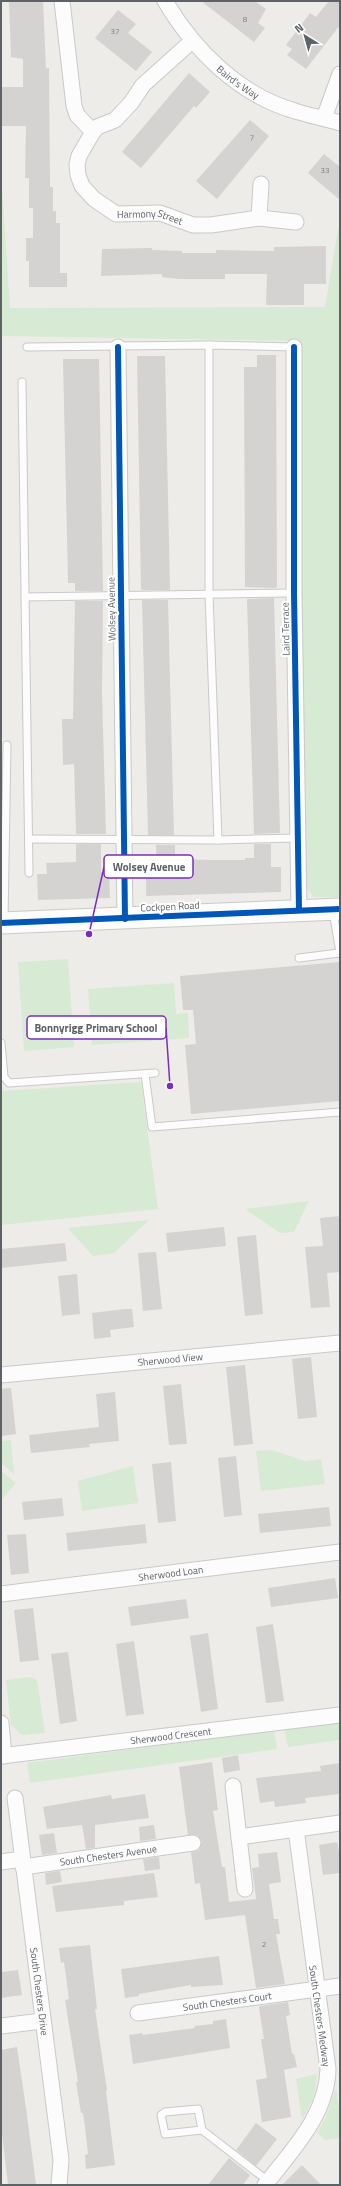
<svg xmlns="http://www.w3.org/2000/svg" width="341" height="2186" viewBox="0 0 341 2186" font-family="'Titillium Web',sans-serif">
<rect width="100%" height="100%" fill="#eeece8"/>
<g fill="#d7ead3">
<polygon points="1,173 10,308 325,307 338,229 340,226 340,897 314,897 305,886 299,341 1,336"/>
<polygon points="68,959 74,1047 24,1051 18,962"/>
<polygon points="174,983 176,1014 188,1013 189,1038 92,1045 88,989"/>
<polygon points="141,1082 158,1209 1,1225 1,1091"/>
<polygon points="309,1201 294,1232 280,1233 245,1209"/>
<polygon points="149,1220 114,1253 93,1256 68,1228"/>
<polygon points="11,1440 14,1474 1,1463 1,1441"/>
<polygon points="272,1450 305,1461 321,1459 325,1484 261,1491 256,1451"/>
<polygon points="133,1466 138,1503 82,1511 78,1481"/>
<polygon points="1,1471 16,1483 1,1500"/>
<polygon points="31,1677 37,1680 45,1733 22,1735 11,1725 6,1680"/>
<polygon points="340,1721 340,1740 288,1747 284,1729"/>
<polygon points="274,1730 277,1749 30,1783 27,1763"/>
<path d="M 317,2074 C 316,2092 312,2104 302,2119 L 296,2079 Z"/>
<polygon points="336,2088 340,2118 340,2138 325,2140 317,2133 326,2117"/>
</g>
<g fill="#d4d3d1">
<polygon points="9,1 43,1 46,68 49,68 50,187 53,187 53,211 56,211 56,223 60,223 60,273 67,273 67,287 29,287 29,261 26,261 26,238 33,238 33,208 29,208 29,178 25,178 26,126 1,126 1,87 23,87 23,59 11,57"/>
<polygon points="201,1 255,1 266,9 258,23 265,28 254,42"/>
<polygon points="329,1 340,1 340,25 306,69 287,55 292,49 286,45 310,13 316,17"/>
<polygon points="118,10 136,24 128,33 152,52 136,71 95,38"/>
<polygon points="189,73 210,92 196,108 194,106 141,168 122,152"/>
<polygon points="250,120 269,136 217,199 196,181"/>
<polygon points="324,154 340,167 340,200 308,173"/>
<polygon points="326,246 326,284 304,284 304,305 266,305 267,274 225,274 225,279 179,279 162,277 162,274 101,276 102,249 152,248 152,250 182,251 182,253 216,253 216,250 274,251 274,247"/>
<polygon points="257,355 276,355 277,587 274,588 245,587 244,367 257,367"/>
<polygon points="137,356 165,356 170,590 141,590"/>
<polygon points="63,359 99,359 103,591 75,591 75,583 68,583"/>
<polygon points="274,598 280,833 254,834 247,599"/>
<polygon points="142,600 168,600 174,835 148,835"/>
<polygon points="75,601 103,601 102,693 106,834 76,834 74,764 63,765 62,719 73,719"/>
<polygon points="76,844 101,844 101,872 109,872 110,898 38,900 37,874 47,874 46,863 76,862"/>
<polygon points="254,844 271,844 271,867 281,867 281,892 146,896 146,871 157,871 156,845 175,845 175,859 211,860 245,860 245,858 254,858"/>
<polygon points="340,962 340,1101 191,1114 185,1045 196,1044 193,1010 183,1010 180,976"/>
<polygon points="340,1216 340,1272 327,1273 330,1307 311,1308 305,1247 323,1246 320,1218"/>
<polygon points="224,1227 226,1246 168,1252 166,1233"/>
<polygon points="256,1235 263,1314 245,1316 237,1237"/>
<polygon points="65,1243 67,1261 1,1268 1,1249"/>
<polygon points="156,1252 162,1309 143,1311 138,1253"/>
<polygon points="77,1274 80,1314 62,1316 58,1276"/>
<polygon points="125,1309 132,1309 134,1327 110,1330 111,1337 94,1339 92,1313"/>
<polygon points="311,1357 317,1417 298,1419 292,1359"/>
<polygon points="245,1365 253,1444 234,1446 226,1367"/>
<polygon points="181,1384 187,1444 169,1445 163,1386"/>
<polygon points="11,1388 16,1434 1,1436 1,1389"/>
<polygon points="115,1392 119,1441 89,1444 90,1447 31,1453 29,1435 99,1427 96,1394"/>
<polygon points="236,1456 242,1515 224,1517 218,1458"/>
<polygon points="171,1462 176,1521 158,1523 152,1464"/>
<polygon points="62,1498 64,1516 24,1520 22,1502"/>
<polygon points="329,1507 331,1526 260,1533 258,1514"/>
<polygon points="145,1524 147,1543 68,1551 66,1533"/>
<polygon points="26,1534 29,1573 11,1575 7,1535"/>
<polygon points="335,1578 338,1598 271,1607 268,1588"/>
<polygon points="186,1599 189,1618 131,1626 128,1607"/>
<polygon points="33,1608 39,1660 20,1662 14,1610"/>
<polygon points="273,1624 284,1701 266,1703 256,1627"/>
<polygon points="208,1633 218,1709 201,1712 190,1636"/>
<polygon points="134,1641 144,1714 126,1716 116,1644"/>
<polygon points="68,1652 77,1721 60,1724 51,1654"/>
<polygon points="238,1755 240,1770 224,1773 222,1758"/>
<polygon points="212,1762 218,1810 213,1811 222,1867 225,1867 229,1902 256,1899 252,1868 259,1867 258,1854 277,1852 281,1882 269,1884 274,1919 278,1919 280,1934 276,1934 285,1984 256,1988 245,1915 205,1920 200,1883 195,1884 191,1852 199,1850 202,1841 197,1835 188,1835 179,1767"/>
<polygon points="340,1763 340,1794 305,1798 306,1803 275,1807 274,1801 260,1803 256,1778 321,1771 320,1766"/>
<polygon points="145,1794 149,1818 95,1825 95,1848 86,1849 82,1825 47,1829 43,1807 111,1795 112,1799"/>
<polygon points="154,1825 156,1839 140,1841 139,1827"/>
<polygon points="54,1833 57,1853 42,1855 39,1835"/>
<polygon points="337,1842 340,1855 340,1873 323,1875 319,1845"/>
<polygon points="159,1857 160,1869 145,1871 143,1859"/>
<polygon points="60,1871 62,1882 46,1885 45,1873"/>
<polygon points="154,1873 158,1897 124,1901 124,1905 56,1912 52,1886"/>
<polygon points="90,1945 97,2009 95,2009 107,2090 106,2091 115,2165 86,2169 85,2155 88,2154 85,2127 83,2113 81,2113 76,2082 78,2082 65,2000 69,1999 64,1962 61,1963 59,1948"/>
<polygon points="219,1956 223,1985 191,1987 191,1985 139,1994 139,1996 125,1998 121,1969"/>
<polygon points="18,1970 22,1995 1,1998 1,1972"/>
<polygon points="288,2002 290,2015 286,2016 292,2054 294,2054 297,2067 284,2070 291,2117 262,2122 256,2080 267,2078 261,2039 264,2039 259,2008 260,2006"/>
<polygon points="226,2019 230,2048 133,2064 129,2035 142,2033 143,2035 195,2028 194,2026 213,2024 213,2021"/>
<polygon points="17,2047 27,2115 36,2185 8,2185 1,2125 1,2050"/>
<polygon points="256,2123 277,2139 256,2166 236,2150"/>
<polygon points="229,2158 250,2175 243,2185 208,2185"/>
<polygon points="302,2165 321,2185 282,2185"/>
</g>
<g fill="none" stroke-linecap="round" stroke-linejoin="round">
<g stroke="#c9c9c9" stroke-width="9">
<g id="service">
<polyline points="209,345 209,594 218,840"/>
<polyline points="27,347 209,345 294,347"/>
<polyline points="22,382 29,873"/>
<polyline points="25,597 294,593"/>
<polyline points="29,839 218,840 298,838"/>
<polyline points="333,911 340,953"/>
<polyline points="4,921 7,745"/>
<polyline points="299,958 339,953"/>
<polyline points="1,1043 4,1077 9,1083 155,1073"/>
<polyline points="145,1074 152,1127 340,1112"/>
<polyline points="202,2130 165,2134 161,2115 165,2112 198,2109 202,2130 268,2181"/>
</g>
</g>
<g stroke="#c9c9c9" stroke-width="17">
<g id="minor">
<polyline points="62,1 74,106 77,115 93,132"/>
<path id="s1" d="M 165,1 C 194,50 239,95 295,111 C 310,116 325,118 340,123"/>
<path id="s2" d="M 192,41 L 143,85 L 131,103 L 115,120 L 97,127 L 93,132 L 79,156 L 77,165 L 78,175 L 82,186 L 94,199 L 116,214 L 160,213 L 193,225 L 211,225 L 259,218 L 296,222"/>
<polyline points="324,118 340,74"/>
<polyline points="259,218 261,184"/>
<polyline points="118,347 125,919"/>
<polyline points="294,347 294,593 299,910"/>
<path id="s3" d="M 1,1375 L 340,1343"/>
<path id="s4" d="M 1,1594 L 340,1552"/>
<polyline points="1,1723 4,1756"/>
<path id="s5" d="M 1,1756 L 340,1715"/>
<polyline points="233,1786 245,1889"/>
<path id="s6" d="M 15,1798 L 61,2160 L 59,2185"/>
<polyline points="239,1837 340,1823"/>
<polyline points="1,1862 22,1859"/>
<path id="s7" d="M 23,1867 L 193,1843"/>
<path id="s8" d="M 138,2013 L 340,1986"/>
<polyline points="1,2026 42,2021"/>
<path d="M 265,2185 C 292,2150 327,2115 328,2069 L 296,1829"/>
</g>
</g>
<g stroke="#cacaca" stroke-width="23">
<polyline id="secondary" points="1,923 340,909"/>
</g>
<use href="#service" stroke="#fcfcfc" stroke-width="7"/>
<use href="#minor" stroke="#fcfcfc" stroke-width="15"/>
<use href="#secondary" stroke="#fcfcfc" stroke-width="21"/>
<g stroke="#fff" stroke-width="8">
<g id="cycleway">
<polyline points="118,347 125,919"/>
<polyline points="294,347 294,593 299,910"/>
<polyline points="1,923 340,909"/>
</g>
</g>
<use href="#cycleway" stroke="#0057b8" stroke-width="6"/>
</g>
<g text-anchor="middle" stroke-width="4" stroke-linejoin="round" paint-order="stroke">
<g font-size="8" fill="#7c8082">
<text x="245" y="22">8</text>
<text x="115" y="34">37</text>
<text x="252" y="140">7</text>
<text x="325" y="173">33</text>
<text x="264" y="1947">2</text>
</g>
<g font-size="10" fill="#5d6267" stroke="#fff">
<text dy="4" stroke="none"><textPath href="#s1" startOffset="110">Baird's Way</textPath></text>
<text dy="4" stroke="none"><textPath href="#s2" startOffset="274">Harmony Street</textPath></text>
<text transform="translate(111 609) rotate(-91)" y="4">Wolsey Avenue</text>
<text transform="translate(285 629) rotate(-91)" y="4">Laird Terrace</text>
<text transform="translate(170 906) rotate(-3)" y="4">Cockpen Road</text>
<text dy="4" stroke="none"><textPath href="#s3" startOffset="170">Sherwood View</textPath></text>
<text dy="4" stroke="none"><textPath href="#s4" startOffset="171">Sherwood Loan</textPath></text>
<text dy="4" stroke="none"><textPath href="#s5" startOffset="171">Sherwood Crescent</textPath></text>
<text dy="4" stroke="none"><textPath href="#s7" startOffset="86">South Chesters Avenue</textPath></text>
<text dy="4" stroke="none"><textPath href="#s6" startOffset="195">South Chesters Drive</textPath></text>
<text dy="4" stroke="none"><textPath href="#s8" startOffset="90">South Chesters Court</textPath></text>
<text transform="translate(320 2016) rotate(82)" y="4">South Chesters Medway</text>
</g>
</g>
<path fill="none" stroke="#7b2cbf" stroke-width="1.5" d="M89 934L104 867M170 1086L166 1028"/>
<g fill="#7b2cbf" stroke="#fff" stroke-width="1.5">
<circle cx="89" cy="934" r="4"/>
<circle cx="170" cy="1086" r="4"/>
</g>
<g fill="#fff" stroke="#7b2cbf" stroke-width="1.5">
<rect x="104" y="855" width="89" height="23" rx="4"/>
<rect x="27" y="1016" width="139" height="23" rx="4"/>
</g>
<g font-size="11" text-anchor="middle" font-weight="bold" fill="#5d6267">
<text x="149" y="871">Wolsey Avenue</text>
<text x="96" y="1032">Bonnyrigg Primary School</text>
</g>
<rect width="341" height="2186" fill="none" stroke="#5d6267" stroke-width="4"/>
<g transform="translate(305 36) rotate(323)" stroke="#ffffff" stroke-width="3" paint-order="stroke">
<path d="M0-3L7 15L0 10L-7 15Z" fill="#5d6267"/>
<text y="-6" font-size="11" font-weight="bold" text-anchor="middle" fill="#5d6267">N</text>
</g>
</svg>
